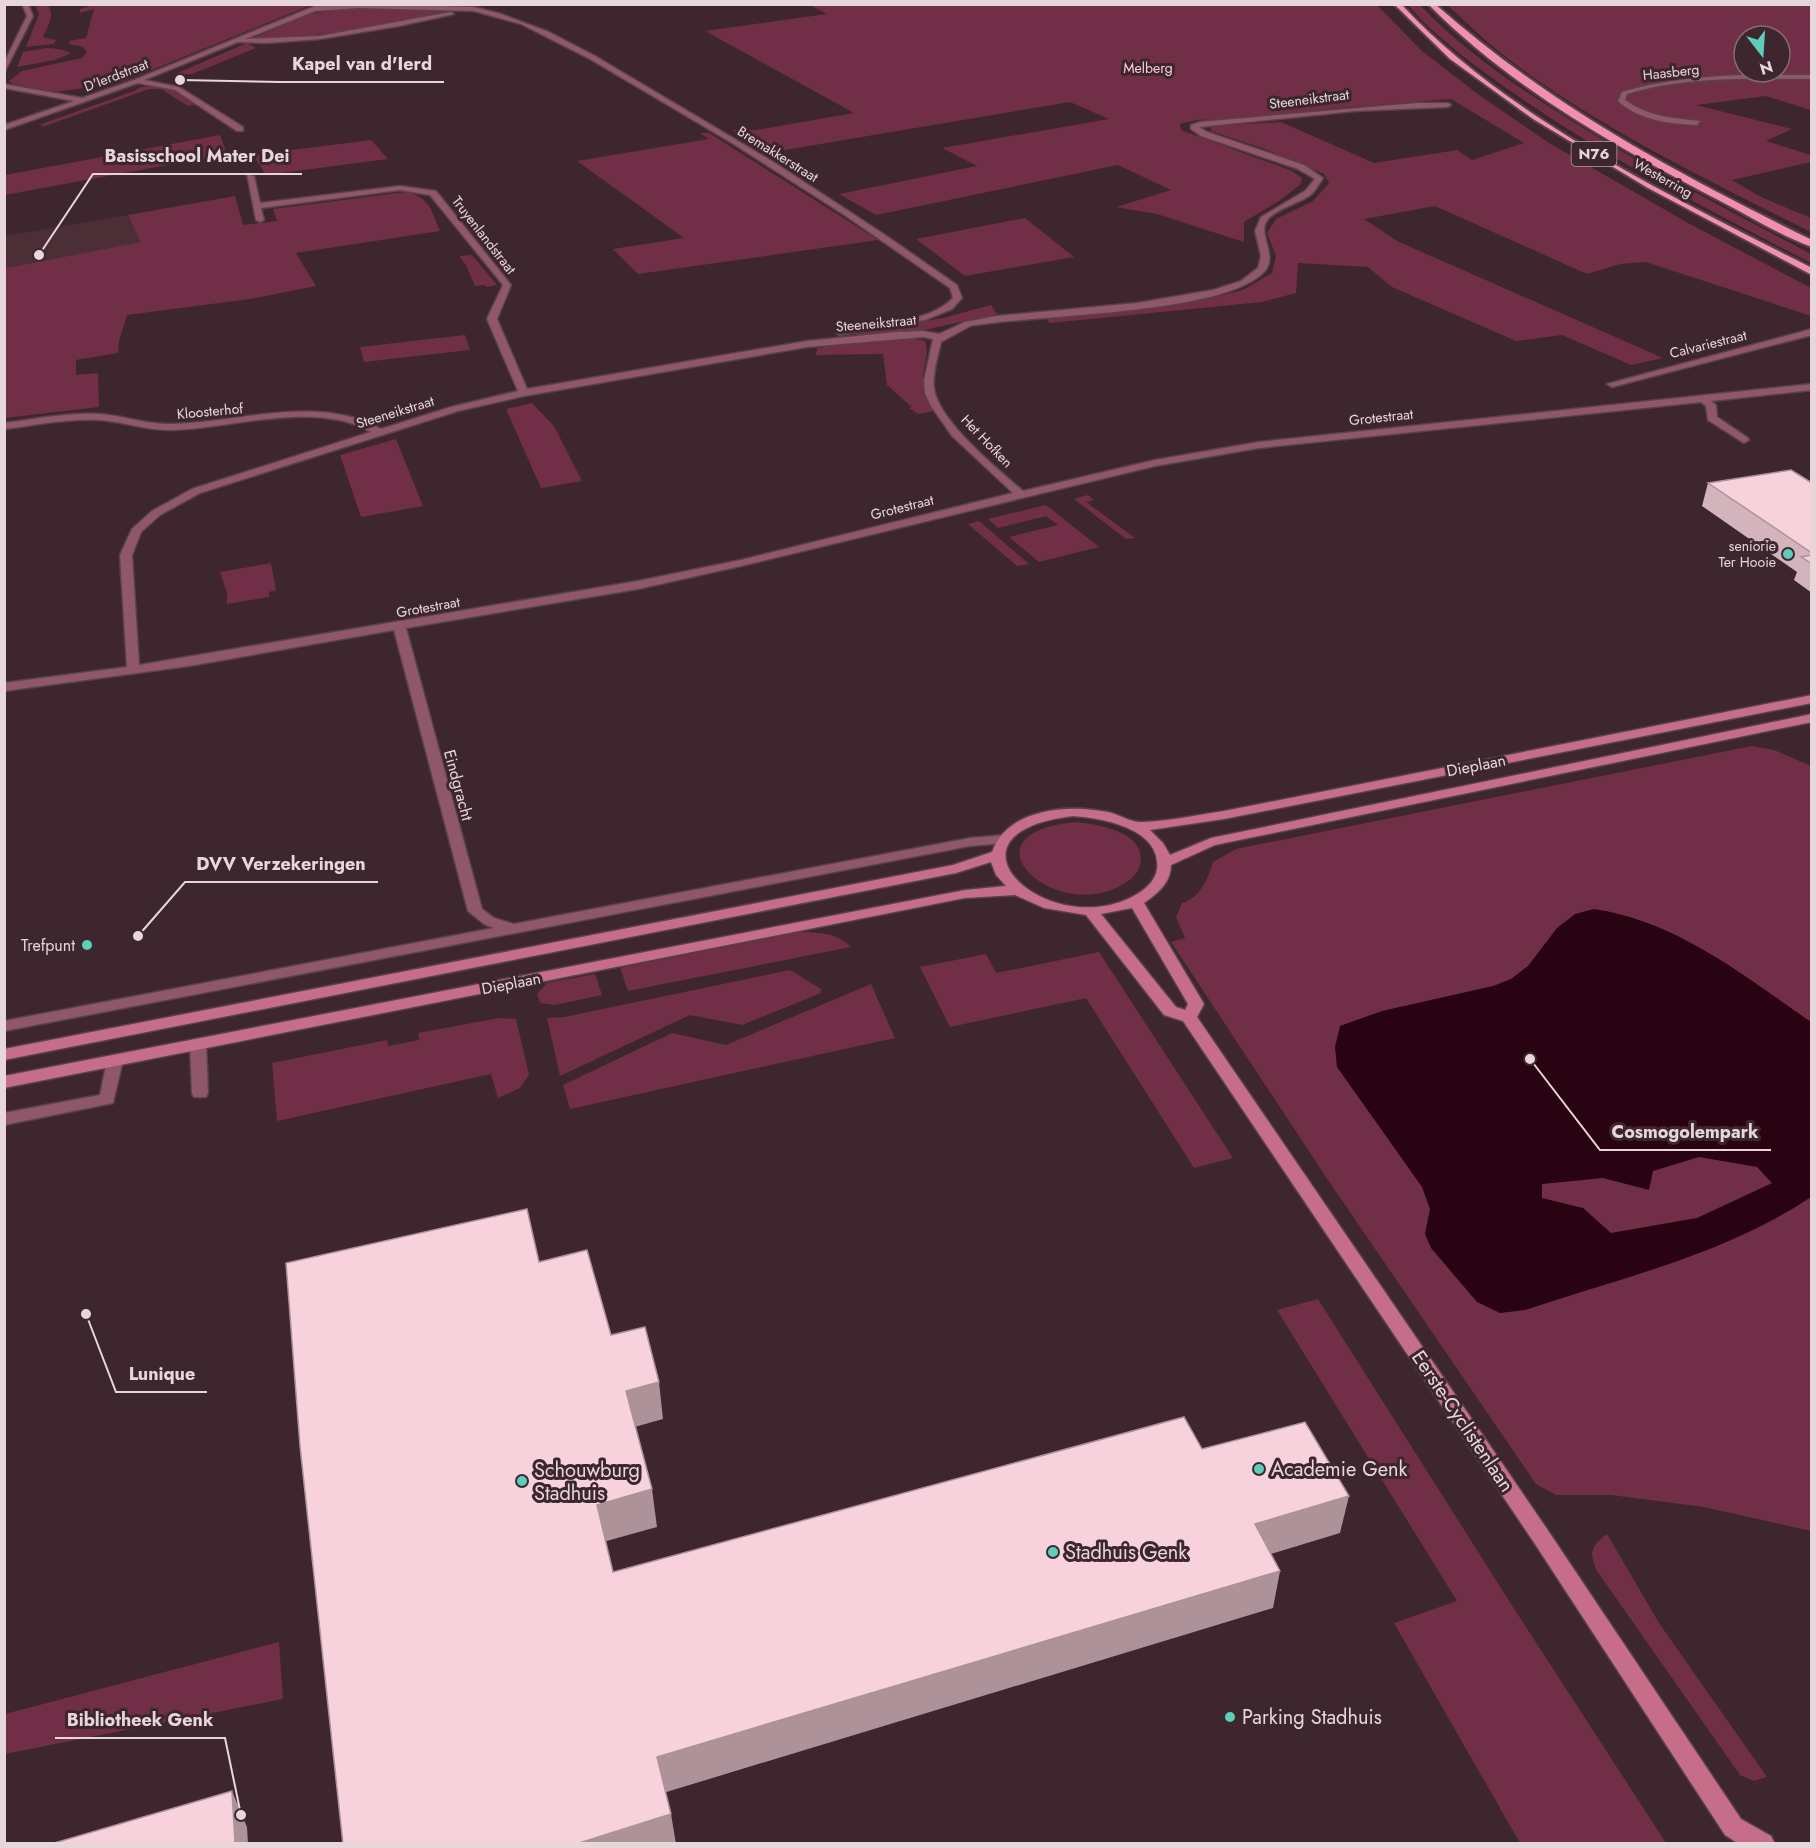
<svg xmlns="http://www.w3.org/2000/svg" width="1816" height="1848" viewBox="0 0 1816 1848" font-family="Jost,sans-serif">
<rect width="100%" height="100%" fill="#3d262d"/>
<polygon fill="#4c2e37" points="128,215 140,242 6,268 5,274 5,236"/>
<g fill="#702f46" fill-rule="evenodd">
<polygon points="808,4 1377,5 1422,51 1479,95 1549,143 1688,223 1811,288 1811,316 1646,262 1620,264 1587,274 1435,206 1364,219 1397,241 1663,358 1631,365 1562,335 1516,341 1392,287 1368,267 1298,263 1296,293 1262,302 1050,323 1045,317 1188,303 1243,290 1272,273 1276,256 1267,233 1276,219 1313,201 1329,183 1324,174 1262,148 1211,131 1211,126 1281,122 1374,163 1457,150 1472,160 1524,143 1451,99 1328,109 1265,118 1196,120 1180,124 1181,130 1290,170 1302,178 1301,184 1279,201 1244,222 1244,242 1157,214 1116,207 1171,190 1118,165 876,215 839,194 977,166 942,148 1109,119 1070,102 773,152 732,130 757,130 854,113 705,31 827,14"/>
<path d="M 35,5 L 48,5 C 55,16 48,26 43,37 L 56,40 L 54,44 L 26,47 L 39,14 Z"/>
<polygon points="93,5 311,5 122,82 107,80 96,85 100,86 54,92 13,84 9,81 22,71 82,58 87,52 83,47 69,44 69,41 86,38 94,9 80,13 80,9"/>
<path d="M 1408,5 L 1420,5 C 1462,49 1512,84 1564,116 C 1644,167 1728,210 1811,254 L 1811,263 C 1709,210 1606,158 1512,92 C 1475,66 1437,39 1408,5 Z"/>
<path d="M 1447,5 L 1811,5 L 1811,76 L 1769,76 L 1773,80 L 1811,80 L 1811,110 L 1766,96 L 1696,105 L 1792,129 L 1766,141 L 1811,155 L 1811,162 L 1732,180 L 1761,197 L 1811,218 L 1811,232 C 1706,179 1596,127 1502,54 C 1483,39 1465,21 1447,5 ZM 1744,36 L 1780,36 L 1780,72 L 1744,72 Z"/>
<polygon points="361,7 454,11 379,28 269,40 253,38 310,14"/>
<polygon points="247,43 256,48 192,74 173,75"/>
<polygon points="47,48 59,49 71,53 55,60 17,67 23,52"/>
<polygon points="158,86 176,90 196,104 188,106 161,89 149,89 45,126 39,125 134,91 140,87"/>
<polygon points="700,133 709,133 878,240 638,274 613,249 684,238 577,161 709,139"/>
<polygon points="220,135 227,154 5,195 5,175"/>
<polygon points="371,140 388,159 266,175 253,155"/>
<path d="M 406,192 C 430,197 431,210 440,231 L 296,253 L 316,286 L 250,299 L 127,315 L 119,341 L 118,353 L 76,360 L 76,375 L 98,373 L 99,407 L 5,418 L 6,268 L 140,242 L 128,215 L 235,196 L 243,225 L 277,221 L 273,209 Z"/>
<polygon points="1025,218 1074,257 965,276 916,239"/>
<polygon points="472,255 497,285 486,287 485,285 475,286 466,265 459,256"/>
<polygon points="991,305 997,314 924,330 856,336 856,333 943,318"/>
<polygon points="465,335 470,350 364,362 360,347"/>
<path d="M 906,337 L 925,341 C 930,353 923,366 923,379 C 923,391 928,400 933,411 L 918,414 L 909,408 L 912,407 L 887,385 L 883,354 L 816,355 L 817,348 Z"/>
<polygon points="532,403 554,426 582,481 541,488 506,409"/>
<polygon points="396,439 423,506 361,517 340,455"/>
<polygon points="1088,495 1094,500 1086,502 1135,538 1126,539 1074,499"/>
<polygon points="1046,505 1094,543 1099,547 1039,562 1009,537 1058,525 1046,516 998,528 988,519"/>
<polygon points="979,521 1029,564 1017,566 968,524"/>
<polygon points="271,563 276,590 269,592 269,597 227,604 227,593 220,572"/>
<path d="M 1752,746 L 1774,750 L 1811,766 L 1811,1531 L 1704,1507 L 1611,1495 L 1556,1495 L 1536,1484 L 1326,1177 L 1171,942 L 1185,938 L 1176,917 L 1182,903 C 1200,898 1208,879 1213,862 L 1236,849 Z"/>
<path d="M 1076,822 C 1097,824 1148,832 1140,865 C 1137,876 1128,882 1118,887 C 1051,921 958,833 1076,822 Z"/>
<path d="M 799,932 C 819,932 837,933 851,947 L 628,991 L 620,968 Z"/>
<polygon points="1099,952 1233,1158 1194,1168 1086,998 950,1027 920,967 986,954 996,973"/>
<polygon points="790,970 821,989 821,993 742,1025 690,1015 560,1076 547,1018 564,1017"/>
<polygon points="595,974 602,995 555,1005 540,1003 537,994 547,983"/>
<polygon points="871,984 895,1038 570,1109 563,1085 672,1033 726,1045"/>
<polygon points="499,1018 516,1019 529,1075 520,1088 498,1098 491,1074 277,1121 272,1063 387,1040 388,1046 419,1040 418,1033"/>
<polygon points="1318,1299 1513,1607 1666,1843 1520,1843 1394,1623 1457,1601 1277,1310"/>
<path d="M 1607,1534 L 1659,1623 L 1767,1777 L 1754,1781 L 1740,1775 L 1597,1571 C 1589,1552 1590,1547 1607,1534 Z"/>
<polygon points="279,1642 283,1699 5,1754 5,1714"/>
</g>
<path fill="#290312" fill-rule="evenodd" d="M 1594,909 C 1677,921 1744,976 1811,1022 L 1811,1197 C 1726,1254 1621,1278 1525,1310 L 1500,1313 L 1477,1302 L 1431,1248 L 1425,1234 L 1430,1209 L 1422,1187 L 1337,1067 L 1335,1047 L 1340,1026 L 1382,1011 L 1493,986 L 1511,979 L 1528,966 L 1557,928 L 1575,914 ZM 1699,1157 L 1757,1167 L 1772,1183 L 1697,1218 L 1611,1233 L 1583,1208 L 1542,1198 L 1542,1184 L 1603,1178 L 1649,1190 L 1653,1171 Z"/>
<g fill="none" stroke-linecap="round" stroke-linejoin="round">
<g stroke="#584249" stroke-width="3">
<g id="minor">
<polygon points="22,4 28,4 33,16 4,73 4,63 27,16"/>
<path d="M 320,4 L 324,6 L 371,4 L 474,7 L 501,14 L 549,32 L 595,56 L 775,163 L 885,235 L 957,285 L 962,298 L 952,309 L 925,320 L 839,335 L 837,333 L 842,330 C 878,322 926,325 953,298 L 950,288 L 843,214 L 732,143 L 590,59 L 521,24 L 474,11 L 359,8 L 315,11 L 245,39 L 320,36 L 451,12 L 454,14 L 399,26 L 320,39 L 267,43 L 238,42 L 144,80 L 179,87 L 243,127 L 243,131 L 237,131 L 175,90 L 138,83 L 4,130 L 4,125 L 74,101 L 4,88 L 4,84 L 82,98 L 134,80 Z"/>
<path d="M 1742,75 L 1812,75 L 1812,79 C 1750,79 1686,76 1627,94 L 1625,100 C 1649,117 1672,118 1700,121 L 1697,125 C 1669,124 1639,120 1618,101 L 1622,92 C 1661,80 1701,77 1742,75 Z"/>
<path d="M 1417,103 L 1448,103 L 1451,105 L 1448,107 L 1355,111 L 1199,127 L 1207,132 L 1304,165 L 1323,178 C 1319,184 1315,192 1309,196 C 1297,204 1279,208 1269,218 C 1254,233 1281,256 1263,273 C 1219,315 1037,314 970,326 L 941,342 C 938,357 932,373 934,388 C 938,421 998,469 1023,491 L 1155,460 L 1259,442 L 1812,384 L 1812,390 L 1711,401 L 1716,405 L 1717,417 L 1748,438 L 1749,440 L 1744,443 L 1708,420 L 1706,406 L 1701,402 L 1259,448 L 1155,466 L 741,566 L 638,589 L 406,628 L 482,909 L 494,918 L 514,924 L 970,838 L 1005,835 L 1012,839 L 1005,843 L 970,846 L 4,1031 L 4,1021 L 494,928 L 484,924 L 468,911 L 394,630 L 189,666 L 4,691 L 4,683 L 127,667 L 120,555 L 132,529 L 152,511 L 192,489 L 371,432 C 315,400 234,428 173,430 C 148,431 125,422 100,420 C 69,418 36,425 4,429 L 4,423 C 36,419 69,412 100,414 C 125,416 148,425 173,424 C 241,422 318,394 381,429 L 451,407 L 518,391 L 487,319 L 503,285 L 430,195 L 400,190 L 261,208 L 264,220 L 260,222 L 256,220 L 247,174 L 254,176 L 260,203 L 400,186 L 436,191 L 511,285 L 497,319 L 527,389 L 807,341 L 897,332 L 923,331 L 939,334 L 965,322 L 996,316 L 1137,303 L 1213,290 L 1241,281 L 1258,268 L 1261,256 L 1255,231 L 1261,217 L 1305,191 L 1315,179 L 1298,169 L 1201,136 L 1191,129 L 1191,125 L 1200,122 ZM 923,337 L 933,339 L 924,381 L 925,393 L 931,406 L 952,436 L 1013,493 L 741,560 L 638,581 L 139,665 L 132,555 L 141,532 L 160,515 L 200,493 L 458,411 L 524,396 L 807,347 Z"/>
<polygon points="1812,329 1812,335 1612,387 1607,384"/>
<polygon points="198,1039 204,1040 206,1044 208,1093 206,1097 194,1097 192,1093 190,1044 192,1040"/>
<polygon points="115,1055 121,1056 123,1060 113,1103 4,1125 4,1113 100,1095 107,1060 109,1056"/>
</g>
</g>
<g stroke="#584249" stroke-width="3">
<path id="secondary" d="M 1812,695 L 1812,703 L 1224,819 L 1150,830 L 1163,843 L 1170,855 L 1211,838 L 1812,714 L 1812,722 L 1215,845 L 1171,865 C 1171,883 1157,894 1144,903 L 1204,1004 L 1197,1017 L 1549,1532 L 1741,1819 L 1771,1836 L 1775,1844 L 1739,1844 L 1725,1835 L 1535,1544 L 1183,1021 L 1164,1015 L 1086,915 L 1044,908 L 1015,895 L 965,898 L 4,1088 L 4,1076 L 965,890 L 1006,886 L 996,875 L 991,862 L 956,873 L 4,1060 L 4,1049 L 953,865 L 992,852 C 1008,808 1068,804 1108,812 C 1118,814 1132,823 1142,822 C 1169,821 1197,815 1224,811 ZM 1073,816 C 1101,818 1162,828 1157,869 C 1155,883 1142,892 1130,898 C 1044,939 931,833 1073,816 ZM 1132,908 L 1188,1004 L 1185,1010 L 1176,1007 L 1101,914 Z"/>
</g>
<g stroke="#584249" stroke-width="4">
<g id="trunk">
<path d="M 1394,4 L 1401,4 C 1506,118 1675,198 1812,268 L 1812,275 L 1648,188 L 1533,119 L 1450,59 Z"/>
<path d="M 1428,4 L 1435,4 C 1552,107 1674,172 1812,240 L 1812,247 C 1781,236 1751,217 1722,202 C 1618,148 1511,88 1428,4 Z"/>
</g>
</g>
<use href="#minor" fill="#8f5768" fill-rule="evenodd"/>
<use href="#secondary" fill="#c56d89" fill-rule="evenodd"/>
<use href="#trunk" fill="#f28fae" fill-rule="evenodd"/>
</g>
<polygon fill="#d4b4bc" points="1708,483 1812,483 1812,593 1794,580 1797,572 1702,506"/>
<g fill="#ad9299">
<polygon points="659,1382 663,1419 631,1428 626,1391"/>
<polygon points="652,1489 657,1527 603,1542 597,1505"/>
<polygon points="1349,1496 1340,1533 1248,1561 1255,1524"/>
<polygon points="1280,1571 1273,1608 663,1793 657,1757"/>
<polygon points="232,1791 247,1827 248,1844 229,1844"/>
<polygon points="671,1814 676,1844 576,1844"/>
</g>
<g fill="#f7d1db" stroke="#ad9299" stroke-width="1.5">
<polygon points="1791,470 1812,483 1812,553 1708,483"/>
<polygon points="1812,555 1812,564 1801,557"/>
<polygon points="527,1209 539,1262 587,1250 611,1335 645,1327 659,1382 626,1391 652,1489 597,1505 613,1572 1184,1417 1202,1449 1305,1422 1349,1496 1255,1524 1280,1571 657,1757 671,1814 576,1844 343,1844 300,1446 286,1263"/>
<polygon points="232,1791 235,1842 229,1844 51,1844"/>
</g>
<g fill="#5cceba" stroke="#3d262d" stroke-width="2">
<circle cx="1788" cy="554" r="6"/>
<circle cx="87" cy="945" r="6"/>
<circle cx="1259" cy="1469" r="6"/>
<circle cx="522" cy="1481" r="6"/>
<circle cx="1053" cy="1552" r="6"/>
<circle cx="1230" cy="1717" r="6"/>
</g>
<g text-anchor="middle" stroke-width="6" stroke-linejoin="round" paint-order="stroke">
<g font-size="14" fill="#fdcdda" stroke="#3d262d">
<text x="1148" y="73">Melberg</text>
</g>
<g font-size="14" fill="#e7d7db" stroke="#3d262d">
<text transform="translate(1671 72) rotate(-6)" y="5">Haasberg</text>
<text transform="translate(116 75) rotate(-21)" y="5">D'Ierdstraat</text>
<text transform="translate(1309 99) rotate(-7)" y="5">Steeneikstraat</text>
<text transform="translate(778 154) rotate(32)" y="5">Bremakkerstraat</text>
<text transform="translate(1663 178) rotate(29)" y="5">Westerring</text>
<text transform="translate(484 235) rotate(52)" y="5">Truyenlandstraat</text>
<text transform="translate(876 323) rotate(-5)" y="5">Steeneikstraat</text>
<text transform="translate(1708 344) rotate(-14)" y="5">Calvariestraat</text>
<text transform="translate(210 411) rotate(-5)" y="5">Kloosterhof</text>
<text transform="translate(395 412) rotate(-17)" y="5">Steeneikstraat</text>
<text transform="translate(1381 417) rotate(-6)" y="5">Grotestraat</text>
<text transform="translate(987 441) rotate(46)" y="5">Het Hofken</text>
<text transform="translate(902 507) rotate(-14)" y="5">Grotestraat</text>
<text transform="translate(428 607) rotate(-10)" y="5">Grotestraat</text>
</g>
<g font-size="14" fill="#e7d7db" stroke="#3d262d" text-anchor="end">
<text x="1776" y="551">seniorie<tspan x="1776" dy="16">Ter Hooie</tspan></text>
</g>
<rect fill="#3d262d" stroke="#b4a2a7" stroke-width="1.5" x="1571.5" y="142" width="45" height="24" rx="4.5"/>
<g font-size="15" font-weight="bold" fill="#e7d7db">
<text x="1594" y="159">N76</text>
</g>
<g font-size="16" fill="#e7d7db" stroke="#3d262d">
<text transform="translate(1476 765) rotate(-11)" y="6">Dieplaan</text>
<text transform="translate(459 785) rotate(75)" y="6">Eindgracht</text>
<text transform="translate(511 983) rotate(-11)" y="6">Dieplaan</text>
</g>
<g font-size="16" fill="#e7d7db" stroke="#3d262d" text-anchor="end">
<text x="75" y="951">Trefpunt</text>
</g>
<g font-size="20" fill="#e7d7db" stroke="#3d262d">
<text transform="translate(1463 1421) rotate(56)" y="7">Eerste-Cyclistenlaan</text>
</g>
<g font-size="20" fill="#e7d7db" stroke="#3d262d" text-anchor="start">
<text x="1271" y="1476">Academie Genk</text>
<text x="534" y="1477">Schouwburg<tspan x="534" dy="23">Stadhuis</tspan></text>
<text x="1065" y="1559">Stadhuis Genk</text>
<text x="1242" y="1724">Parking Stadhuis</text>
</g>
</g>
<path fill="none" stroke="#e7d7db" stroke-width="2" d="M180 80L280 82H444M39 255L93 174H302M138 936L185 882H378M1530 1059L1600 1150H1771M86 1314L116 1392H207M241 1815L225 1738H55"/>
<g fill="#e7d7db" stroke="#3d262d" stroke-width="2">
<circle cx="180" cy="80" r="6"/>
<circle cx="39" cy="255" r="6"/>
<circle cx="138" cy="936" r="6"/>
<circle cx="1530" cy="1059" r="6"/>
<circle cx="86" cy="1314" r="6"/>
<circle cx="241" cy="1815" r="6"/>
</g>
<g font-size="18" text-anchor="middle" font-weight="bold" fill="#e7d7db" stroke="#3d262d" stroke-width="6" stroke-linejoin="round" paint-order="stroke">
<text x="362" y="70">Kapel van d'Ierd</text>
<text x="197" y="162">Basisschool Mater Dei</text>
<text x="281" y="870">DVV Verzekeringen</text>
<text x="1685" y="1138">Cosmogolempark</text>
<text x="162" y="1380">Lunique</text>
<text x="140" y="1726">Bibliotheek Genk</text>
</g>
<rect width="1816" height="1848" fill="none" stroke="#e7d7db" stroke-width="12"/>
<g transform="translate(1762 54) rotate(163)"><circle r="28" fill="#3d262d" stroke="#816d73" stroke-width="1.5"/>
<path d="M0-4.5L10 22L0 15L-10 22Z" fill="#5cceba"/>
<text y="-9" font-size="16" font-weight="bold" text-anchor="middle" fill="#e7d7db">N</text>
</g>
</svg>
